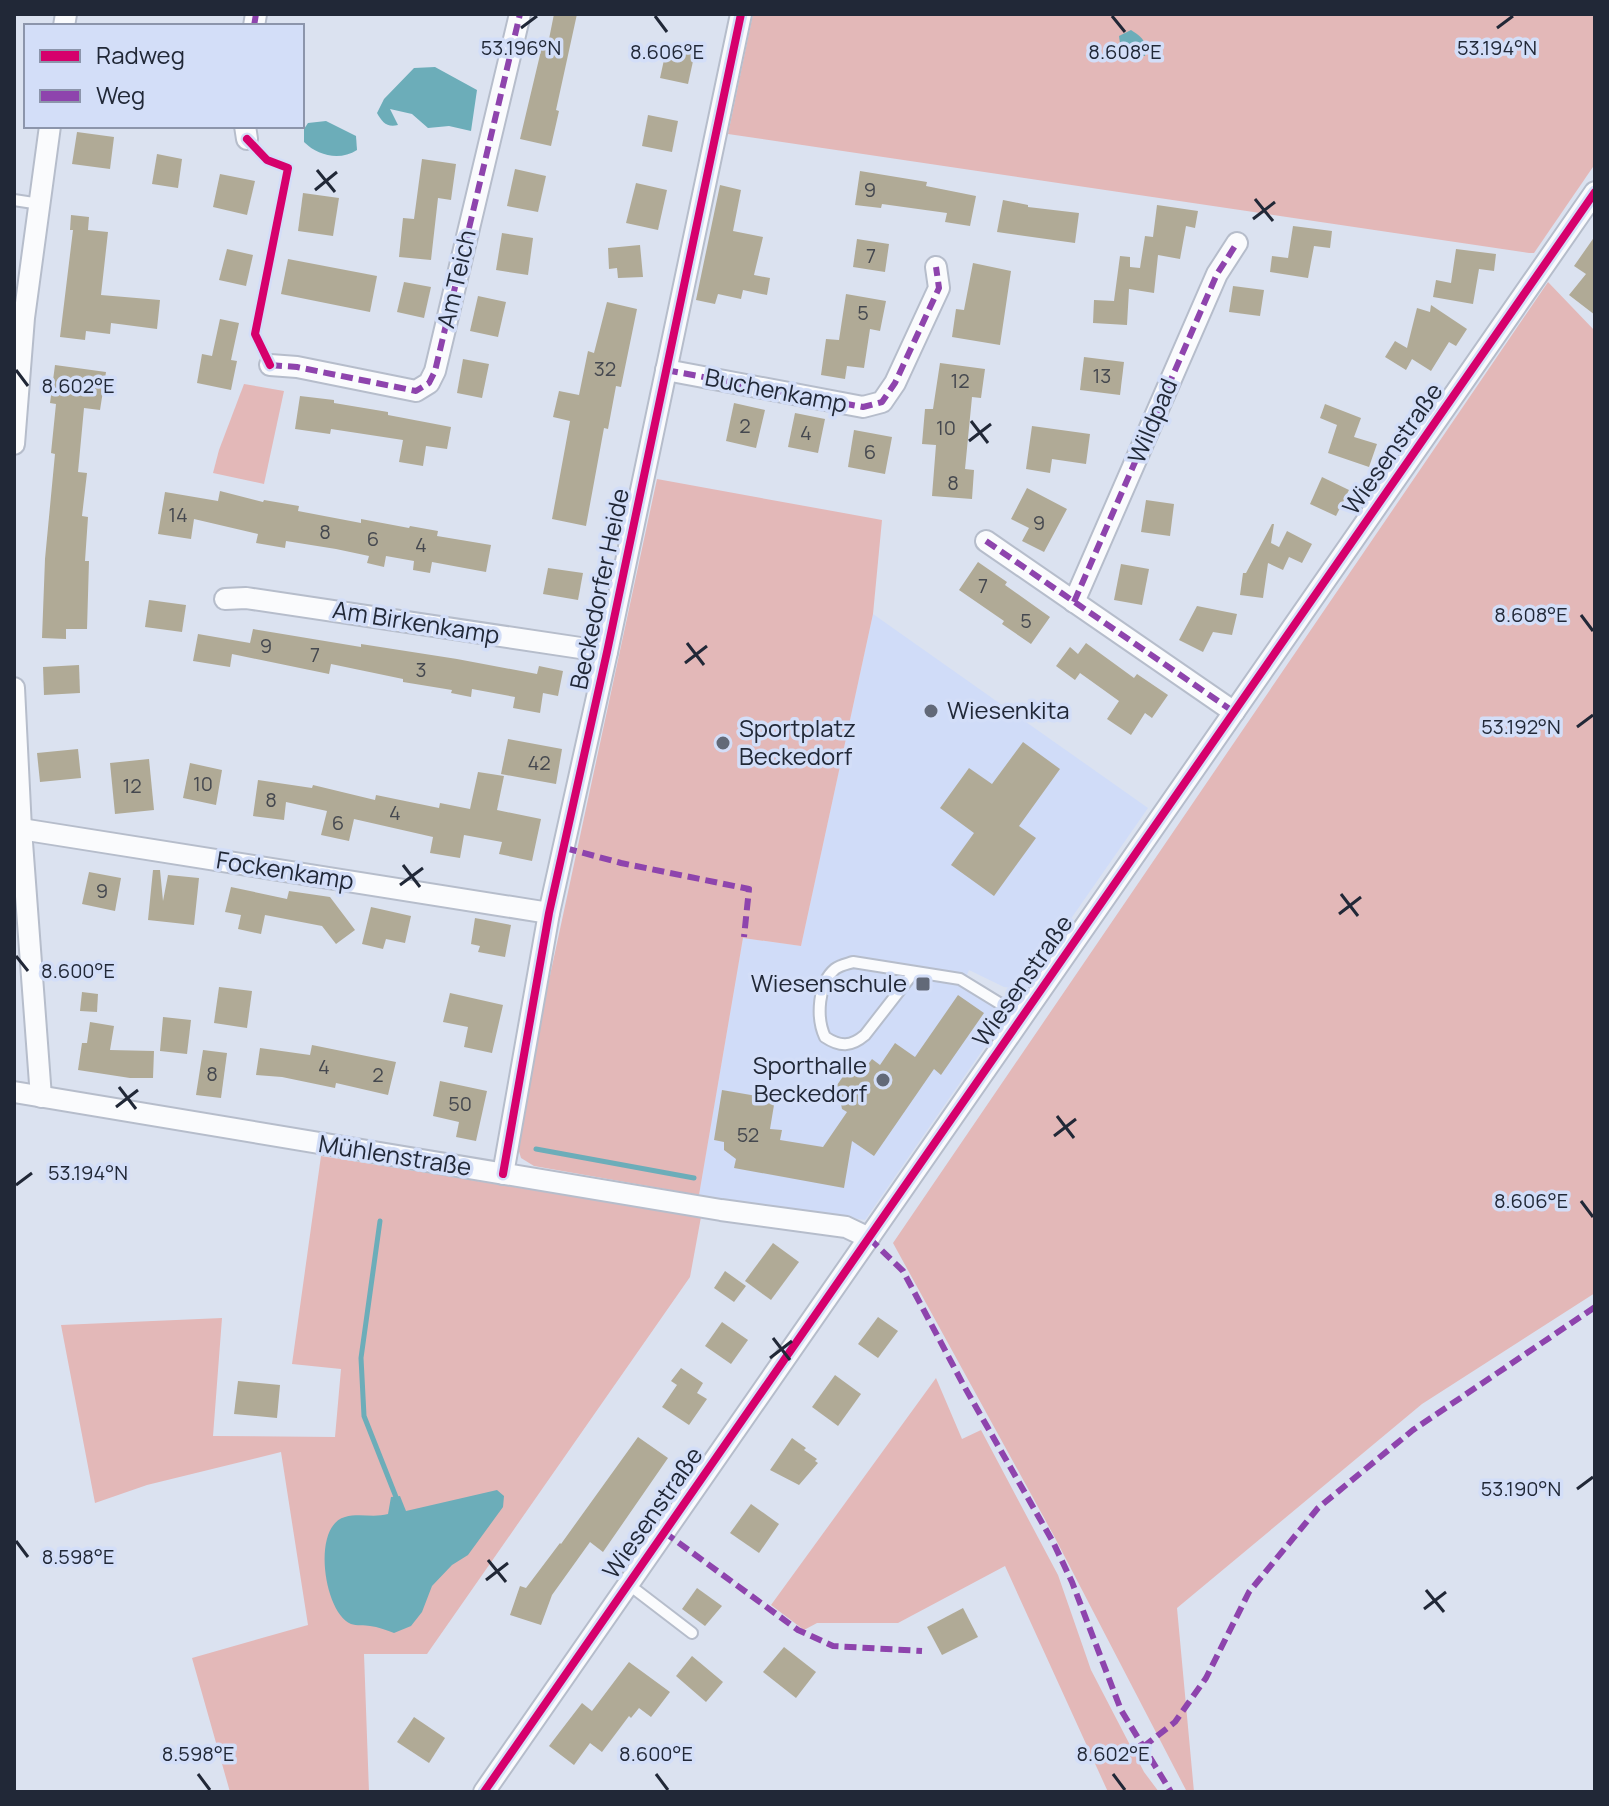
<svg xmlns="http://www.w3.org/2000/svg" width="1609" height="1806" viewBox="0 0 1609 1806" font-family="Manrope,sans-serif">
<rect width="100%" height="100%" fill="#dbe2f0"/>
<polygon fill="#d0dcf8" points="873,614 1148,808 1022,989 1004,987 969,970 962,986 999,1010 1004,1019 865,1220 699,1195 743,938 801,946"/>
<g fill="#e3b8b8">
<polygon points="753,14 1595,14 1595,164 1534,253 1529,253 728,134"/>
<polygon points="1548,282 1595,331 1595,1293 1422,1404 1177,1608 1194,1792 1187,1792 1054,1536 893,1243"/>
<polygon points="244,384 284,391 264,484 213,473 219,450"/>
<polygon points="657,479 882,520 873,614 801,946 743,938 699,1195 534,1166 521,1158 515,1138"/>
<polygon points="321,1156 701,1217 690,1277 427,1654 364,1654 369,1792 230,1792 192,1658 308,1625 281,1452 147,1485 95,1503 61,1325 222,1318 213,1436 335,1437 341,1369 292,1364"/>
<polygon points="936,1378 962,1439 981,1430 1058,1575 1091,1670 1144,1772 1159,1792 1108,1792 1005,1566 898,1623 817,1623 804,1630 771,1605"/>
</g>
<g fill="#6cadb9">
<path d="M 1131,30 C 1143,38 1147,41 1145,56 L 1129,55 L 1121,51 L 1119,36 Z"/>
<path d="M 435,67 L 477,90 L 471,131 L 449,126 L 428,128 L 412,114 L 390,109 L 398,125 C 387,128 382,122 377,113 L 384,99 L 414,68 Z"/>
<path d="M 326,121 L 356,136 L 357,150 C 340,161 318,156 304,142 L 304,129 L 308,123 Z"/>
<path d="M 497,1490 L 504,1496 L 503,1507 L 468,1555 L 452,1565 L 432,1586 L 422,1612 L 411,1626 L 394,1633 C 386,1630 378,1627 370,1626 C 365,1625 356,1626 351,1624 C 324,1613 311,1526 345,1517 C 359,1513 374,1518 388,1514 L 391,1497 L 400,1496 L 406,1511 Z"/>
</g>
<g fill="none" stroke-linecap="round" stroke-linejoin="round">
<g stroke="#6cadb9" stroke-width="5">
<polyline points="536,1149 694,1178"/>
<polyline points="380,1221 361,1358 364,1416 396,1497"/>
</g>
</g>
<g fill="#b0aa96">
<polygon points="554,14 577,14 556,110 559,111 551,146 520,139 544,38 549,39"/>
<polygon points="667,46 695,52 688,84 660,78"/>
<polygon points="648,115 678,121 672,152 642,146"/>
<polygon points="77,132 114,137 110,169 72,164"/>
<polygon points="157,154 182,159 178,188 152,184"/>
<polygon points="422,159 456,164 451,200 438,198 431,260 399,257 403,218 414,219"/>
<polygon points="515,169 546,176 538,212 507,206"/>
<polygon points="860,171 927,182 926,186 976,196 970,226 945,222 947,213 882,204 881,208 855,205"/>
<polygon points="220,174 255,181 247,215 213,207"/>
<polygon points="636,183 667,190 658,230 626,223"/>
<polygon points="720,185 741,190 733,231 763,237 754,275 770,278 767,295 743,290 741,299 718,294 715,304 696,300"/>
<polygon points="303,193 339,198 333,236 298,231"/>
<polygon points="1003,200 1028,205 1028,207 1079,213 1075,243 997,232"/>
<polygon points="1157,205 1198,211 1195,228 1186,226 1180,259 1158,255 1154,293 1129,289 1127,325 1093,323 1094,300 1114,301 1120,256 1130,257 1130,267 1140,268 1145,236 1153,237"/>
<polygon points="71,215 89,217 88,230 108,232 101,295 160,300 157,329 111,323 110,334 86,331 85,340 60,337 73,230 70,230"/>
<polygon points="1293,226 1332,231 1330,248 1314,246 1308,278 1270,272 1272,256 1288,258"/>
<polygon points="502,233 533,238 528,275 496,270"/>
<polygon points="1595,236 1595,315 1569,295 1586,274 1574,266"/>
<polygon points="857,239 889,244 885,272 853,267"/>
<polygon points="640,245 643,277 618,278 617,268 609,269 608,248"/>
<polygon points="227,249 253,255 246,286 219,280"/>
<polygon points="1456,249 1496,254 1494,271 1479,269 1473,304 1433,297 1436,280 1451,283"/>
<polygon points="288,259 377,276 370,312 281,294"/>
<polygon points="973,263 1011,271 1000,345 952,337 956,309 964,310"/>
<polygon points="404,282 431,287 424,318 397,312"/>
<polygon points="1233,286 1264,290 1260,316 1229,312"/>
<polygon points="846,294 886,301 880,331 870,329 864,368 847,366 845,379 821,375 826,339 839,340"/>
<polygon points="478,296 506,302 498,337 470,331"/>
<polygon points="607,302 637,309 621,387 616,386 608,429 604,428 586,526 552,519 570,421 553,417 559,391 579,395 588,351 594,353"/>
<polygon points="1431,305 1467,329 1456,346 1449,342 1431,371 1412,359 1406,370 1385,357 1395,341 1407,348 1417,308 1430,312"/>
<polygon points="220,319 239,323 231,360 237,361 231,390 197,383 202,354 212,356"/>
<polygon points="1084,357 1124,362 1120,395 1080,390"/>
<polygon points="463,359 489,364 482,398 457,393"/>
<polygon points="940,363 985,369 981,398 972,397 965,469 974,470 972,499 932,496 936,445 922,444 925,409 933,409"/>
<polygon points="55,365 106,372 100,410 84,408 78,472 87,473 82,516 88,517 85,561 89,561 87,629 66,629 66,639 42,638 45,559 55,454 51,453 56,404 50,403"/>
<polygon points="300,396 334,400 334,403 388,412 388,415 451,427 447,449 426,446 423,466 399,462 403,440 331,429 330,434 295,429"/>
<polygon points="734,403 765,410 756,448 726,441"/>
<polygon points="1325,404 1361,418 1354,437 1377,444 1369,467 1328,453 1337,425 1320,418"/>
<polygon points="795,413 825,419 818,453 788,447"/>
<polygon points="1032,426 1090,434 1086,464 1052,459 1050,473 1026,469"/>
<polygon points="854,430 892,437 885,474 848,467"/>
<polygon points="1322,477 1349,490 1336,516 1310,504"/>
<polygon points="1027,488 1067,509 1044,552 1022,541 1029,528 1011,519"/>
<polygon points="220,491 263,502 264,500 299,506 298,511 361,523 361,519 409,528 410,526 438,531 437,536 491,545 486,572 432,562 430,573 413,570 414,561 386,556 384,567 367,563 369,556 336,549 286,541 285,548 256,543 258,534 194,519 191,539 158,534 165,492 218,501"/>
<polygon points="1146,500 1174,504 1170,536 1141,532"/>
<polygon points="1272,524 1274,524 1271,543 1279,547 1287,531 1312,544 1302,563 1289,557 1283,570 1268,563 1263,598 1240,595 1243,573 1246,573"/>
<polygon points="978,562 1007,582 1005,585 1050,617 1031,644 1002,624 1004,621 959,590"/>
<polygon points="1121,564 1149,569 1142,605 1114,600"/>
<polygon points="548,568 583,573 578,600 543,594"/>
<polygon points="149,600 186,605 182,632 145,627"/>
<polygon points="1197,606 1237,614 1232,635 1213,632 1203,652 1179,640"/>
<polygon points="253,629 361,647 361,644 457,659 537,674 539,666 563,671 558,696 543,693 540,713 513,708 515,697 472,689 471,697 451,693 452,690 403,682 403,679 331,664 329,674 232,654 230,667 193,661 198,634 250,643"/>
<polygon points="1086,643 1134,678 1137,674 1168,695 1152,718 1145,713 1131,735 1107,719 1119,701 1080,673 1075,680 1056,666 1070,647 1078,654"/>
<polygon points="79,665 80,693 44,695 43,667"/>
<polygon points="508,739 562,749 556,784 501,774"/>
<polygon points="1023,742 1060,769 1019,826 1036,838 994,896 951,865 974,833 940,808 969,768 992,784"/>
<polygon points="78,749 81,778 40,782 37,753"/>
<polygon points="149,759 154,810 115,814 110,763"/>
<polygon points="190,763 222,770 216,805 183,798"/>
<polygon points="478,772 504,776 497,810 541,819 532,861 499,854 502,842 464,835 460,858 430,853 433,837 354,819 349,841 321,835 327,811 286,802 284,820 253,816 258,780 312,788 313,785 375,800 376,795 439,808 440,803 470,809"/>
<polygon points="153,870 160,870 163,901 168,875 199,878 194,925 148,920"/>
<polygon points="89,872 121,878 115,911 82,904"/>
<polygon points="231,887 287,899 289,891 330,897 355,930 336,944 322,926 265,915 261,934 238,929 241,915 225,912"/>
<polygon points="371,907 411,916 405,943 386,939 383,949 362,944"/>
<polygon points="475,918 511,925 505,957 478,952 480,946 471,944"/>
<polygon points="219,987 252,991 247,1028 214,1023"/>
<polygon points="82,992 98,994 97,1012 80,1011"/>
<polygon points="450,993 503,1005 492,1053 464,1047 468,1027 443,1022"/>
<polygon points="958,995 984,1013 941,1075 934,1069 874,1156 852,1141 844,1188 734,1168 736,1159 724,1150 724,1142 714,1140 722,1090 775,1099 770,1129 782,1130 780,1140 823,1147 847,1112 842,1109 837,1085 849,1068 869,1063 872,1059 880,1065 895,1043 915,1057"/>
<polygon points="163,1017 191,1020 187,1054 160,1051"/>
<polygon points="90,1022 114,1026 110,1050 154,1051 153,1078 130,1078 78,1070 82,1043 87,1043"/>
<polygon points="312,1045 396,1062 388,1095 336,1083 335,1088 282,1077 256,1075 260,1048 310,1055"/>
<polygon points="203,1050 227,1053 221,1098 196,1095"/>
<polygon points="440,1081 487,1091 476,1141 456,1137 459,1122 433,1116"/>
<polygon points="773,1243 799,1262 771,1300 745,1281"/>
<polygon points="725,1271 746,1286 734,1302 714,1288"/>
<polygon points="878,1317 898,1331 878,1358 858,1344"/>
<polygon points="722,1322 748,1340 731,1364 705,1346"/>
<polygon points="681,1368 703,1383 697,1393 707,1399 689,1425 662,1407 677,1385 671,1381"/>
<polygon points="835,1375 861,1394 838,1426 812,1407"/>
<polygon points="238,1381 280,1385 277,1418 234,1414"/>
<polygon points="638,1437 668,1458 603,1552 590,1542 552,1595 541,1625 510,1615 520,1586 526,1588 560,1543 561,1544"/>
<polygon points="792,1438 806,1448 804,1450 817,1459 815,1461 818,1463 799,1485 770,1470"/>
<polygon points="751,1504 779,1524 759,1553 730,1533"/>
<polygon points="697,1588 722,1606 705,1626 682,1609"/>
<polygon points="963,1608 978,1637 942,1655 927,1627"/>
<polygon points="784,1647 816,1672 796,1698 763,1672"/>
<polygon points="692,1656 723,1682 706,1702 676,1676"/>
<polygon points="629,1662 670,1692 651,1717 639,1708 631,1718 629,1716 602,1752 590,1743 574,1765 549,1746 582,1703 592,1711"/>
<polygon points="414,1717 445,1738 429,1763 397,1742"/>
</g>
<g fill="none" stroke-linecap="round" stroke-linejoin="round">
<g stroke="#b6bdcb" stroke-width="14">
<g id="service">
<polyline points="14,200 40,204"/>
<path d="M 914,972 L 865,1035 C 851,1047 840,1047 825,1037 C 816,1018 818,983 835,969 C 840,965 847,964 853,962 L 960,979 L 1022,1017"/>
<polyline points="628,1584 692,1633"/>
</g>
</g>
<g stroke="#b6bdcb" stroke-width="24">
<g id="minor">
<polyline points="64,26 66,14"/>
<polyline points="254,26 256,14"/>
<polyline points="245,126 247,139"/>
<polyline points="270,365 297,367 416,391 429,383 435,371 520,14"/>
<polyline points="666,370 863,407 882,402 895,383 939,288 936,267"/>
<polyline points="14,444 24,318 50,126"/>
<polyline points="986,541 1234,712"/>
<polyline points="225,599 246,598 607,652"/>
<polyline points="1074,602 1217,274 1237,243"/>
<polyline points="14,688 21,829 41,1097"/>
<polyline points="21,829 549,913"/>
<polyline points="14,1092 721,1210 846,1227 869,1238"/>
<polyline points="503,1174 549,913 607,652 741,14"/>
<polyline points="484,1792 1595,192"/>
</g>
</g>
<use href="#service" stroke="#fafbfd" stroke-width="10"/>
<use href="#minor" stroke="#fafbfd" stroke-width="20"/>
<g stroke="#8e44ad" stroke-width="6" stroke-dasharray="12 6" stroke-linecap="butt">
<polyline points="254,26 256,14"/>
<polyline points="270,365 297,367 416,391 429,383 435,371 520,14"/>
<polyline points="666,370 863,407 882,402 895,383 939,288 936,267"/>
<polyline points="986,541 1234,712"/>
<polyline points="1074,602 1217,274 1237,243"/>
<polyline points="565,848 621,863 749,889 744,937"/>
<polyline points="869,1238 903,1271 964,1386 1053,1542 1072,1582 1121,1710 1171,1792"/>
<polyline points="664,1532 798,1630 833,1646 922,1651"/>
<polyline points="1143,1747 1175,1722 1206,1678 1249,1592 1318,1508 1413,1430 1595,1307"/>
</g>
<g stroke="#d3def8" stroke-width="13">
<g id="cycleway">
<polyline points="247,139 267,160 288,168 255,334 270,365"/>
<polyline points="503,1174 549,913 607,652 741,14"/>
<polyline points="484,1792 1595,192"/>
</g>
</g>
<use href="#cycleway" stroke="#d6006c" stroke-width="8"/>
</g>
<path fill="none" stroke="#212837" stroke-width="3" d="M 655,16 L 667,32M 1112,16 L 1125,32M 521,28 L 537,16M 1497,28 L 1513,16M 317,170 L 335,192M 315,190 L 337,172M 1255,199 L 1273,221M 1253,219 L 1275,202M 16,370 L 28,386M 971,421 L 988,443M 969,441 L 991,424M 1581,615 L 1593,631M 687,643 L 704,665M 685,663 L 707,646M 1577,727 L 1593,715M 403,865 L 420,887M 400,885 L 423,868M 1341,894 L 1358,916M 1339,914 L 1361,897M 16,956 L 28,971M 119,1087 L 136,1109M 116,1107 L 138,1090M 1057,1116 L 1074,1138M 1054,1136 L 1076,1119M 16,1185 L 32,1173M 1581,1201 L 1593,1217M 773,1338 L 790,1360M 770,1358 L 792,1341M 1577,1489 L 1593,1477M 16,1541 L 28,1557M 488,1560 L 506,1582M 486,1580 L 508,1563M 1426,1590 L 1444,1612M 1424,1609 L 1446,1592M 198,1774 L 210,1790M 656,1774 L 668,1790M 1113,1774 L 1125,1790"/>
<g fill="#626978" stroke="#d3def8" stroke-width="3">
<circle cx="931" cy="711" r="8"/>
<circle cx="723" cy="743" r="8"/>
<rect x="915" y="976" width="16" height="16" rx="4"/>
<circle cx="883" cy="1080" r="8"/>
</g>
<g text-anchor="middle" stroke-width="7" stroke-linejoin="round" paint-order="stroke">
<g font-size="20" fill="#45484f">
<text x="870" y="197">9</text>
<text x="871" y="263">7</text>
<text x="863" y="320">5</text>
<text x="605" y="376">32</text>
<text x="1102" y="383">13</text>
<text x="960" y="388">12</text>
<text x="745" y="433">2</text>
<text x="946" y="435">10</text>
<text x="806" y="440">4</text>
<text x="870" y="459">6</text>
<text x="953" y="490">8</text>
<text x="178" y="522">14</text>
<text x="1039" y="530">9</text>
<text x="325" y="539">8</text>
<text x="373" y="546">6</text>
<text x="421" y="552">4</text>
<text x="983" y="593">7</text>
<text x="1026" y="628">5</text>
<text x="266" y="653">9</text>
<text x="315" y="662">7</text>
<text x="421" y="677">3</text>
<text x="539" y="770">42</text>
<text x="203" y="791">10</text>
<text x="132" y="793">12</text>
<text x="271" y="807">8</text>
<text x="395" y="820">4</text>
<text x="338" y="830">6</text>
<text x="102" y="898">9</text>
<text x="324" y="1074">4</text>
<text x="212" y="1081">8</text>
<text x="378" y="1082">2</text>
<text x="460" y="1111">50</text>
<text x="748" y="1142">52</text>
</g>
<g font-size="24" fill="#212837" stroke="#d3def8">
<text transform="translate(457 279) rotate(-77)" y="8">Am Teich</text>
<text transform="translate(776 391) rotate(11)" y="8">Buchenkamp</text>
<text transform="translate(1153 421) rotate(-67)" y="8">Wildpad</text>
<text transform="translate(1393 449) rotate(-55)" y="8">Wiesenstraße</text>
<text transform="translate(600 589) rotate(-78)" y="8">Beckedorfer Heide</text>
<text transform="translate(416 623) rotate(9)" y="8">Am Birkenkamp</text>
<text transform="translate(285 871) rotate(9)" y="8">Fockenkamp</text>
<text transform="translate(1023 981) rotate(-55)" y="8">Wiesenstraße</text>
<text transform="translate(395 1156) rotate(9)" y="8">Mühlenstraße</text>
<text transform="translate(653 1513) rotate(-55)" y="8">Wiesenstraße</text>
</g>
<g font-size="24" fill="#212837" stroke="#d3def8" text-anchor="start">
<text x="947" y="719">Wiesenkita</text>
<text x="739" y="737">Sportplatz<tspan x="739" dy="28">Beckedorf</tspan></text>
<text x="907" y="992" text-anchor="end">Wiesenschule</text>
<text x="867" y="1074" text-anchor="end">Sporthalle<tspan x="867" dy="28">Beckedorf</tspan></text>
</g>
</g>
<g font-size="20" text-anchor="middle" fill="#212837" stroke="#d3def8" stroke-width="7" stroke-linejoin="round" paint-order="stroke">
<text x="521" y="55">53.196°N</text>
<text x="1497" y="55">53.194°N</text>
<text x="667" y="59">8.606°E</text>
<text x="1125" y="59">8.608°E</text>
<text x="78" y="393">8.602°E</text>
<text x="1531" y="622">8.608°E</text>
<text x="1521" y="734">53.192°N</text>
<text x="78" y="978">8.600°E</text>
<text x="88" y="1180">53.194°N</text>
<text x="1531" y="1208">8.606°E</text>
<text x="1521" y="1496">53.190°N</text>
<text x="78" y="1564">8.598°E</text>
<text x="198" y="1761">8.598°E</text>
<text x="656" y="1761">8.600°E</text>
<text x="1113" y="1761">8.602°E</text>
</g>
<rect width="1609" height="1806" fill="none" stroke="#212837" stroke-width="32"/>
<rect x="24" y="24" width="280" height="104" fill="#d3def8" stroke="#8c95ab" stroke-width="2"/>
<rect x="40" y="50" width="40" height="12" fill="#d6006c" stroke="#8c95ab" stroke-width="2"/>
<text x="96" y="64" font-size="24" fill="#212837">Radweg</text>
<rect x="40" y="90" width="40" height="12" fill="#8e44ad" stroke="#8c95ab" stroke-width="2"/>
<text x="96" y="104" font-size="24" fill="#212837">Weg</text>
</svg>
